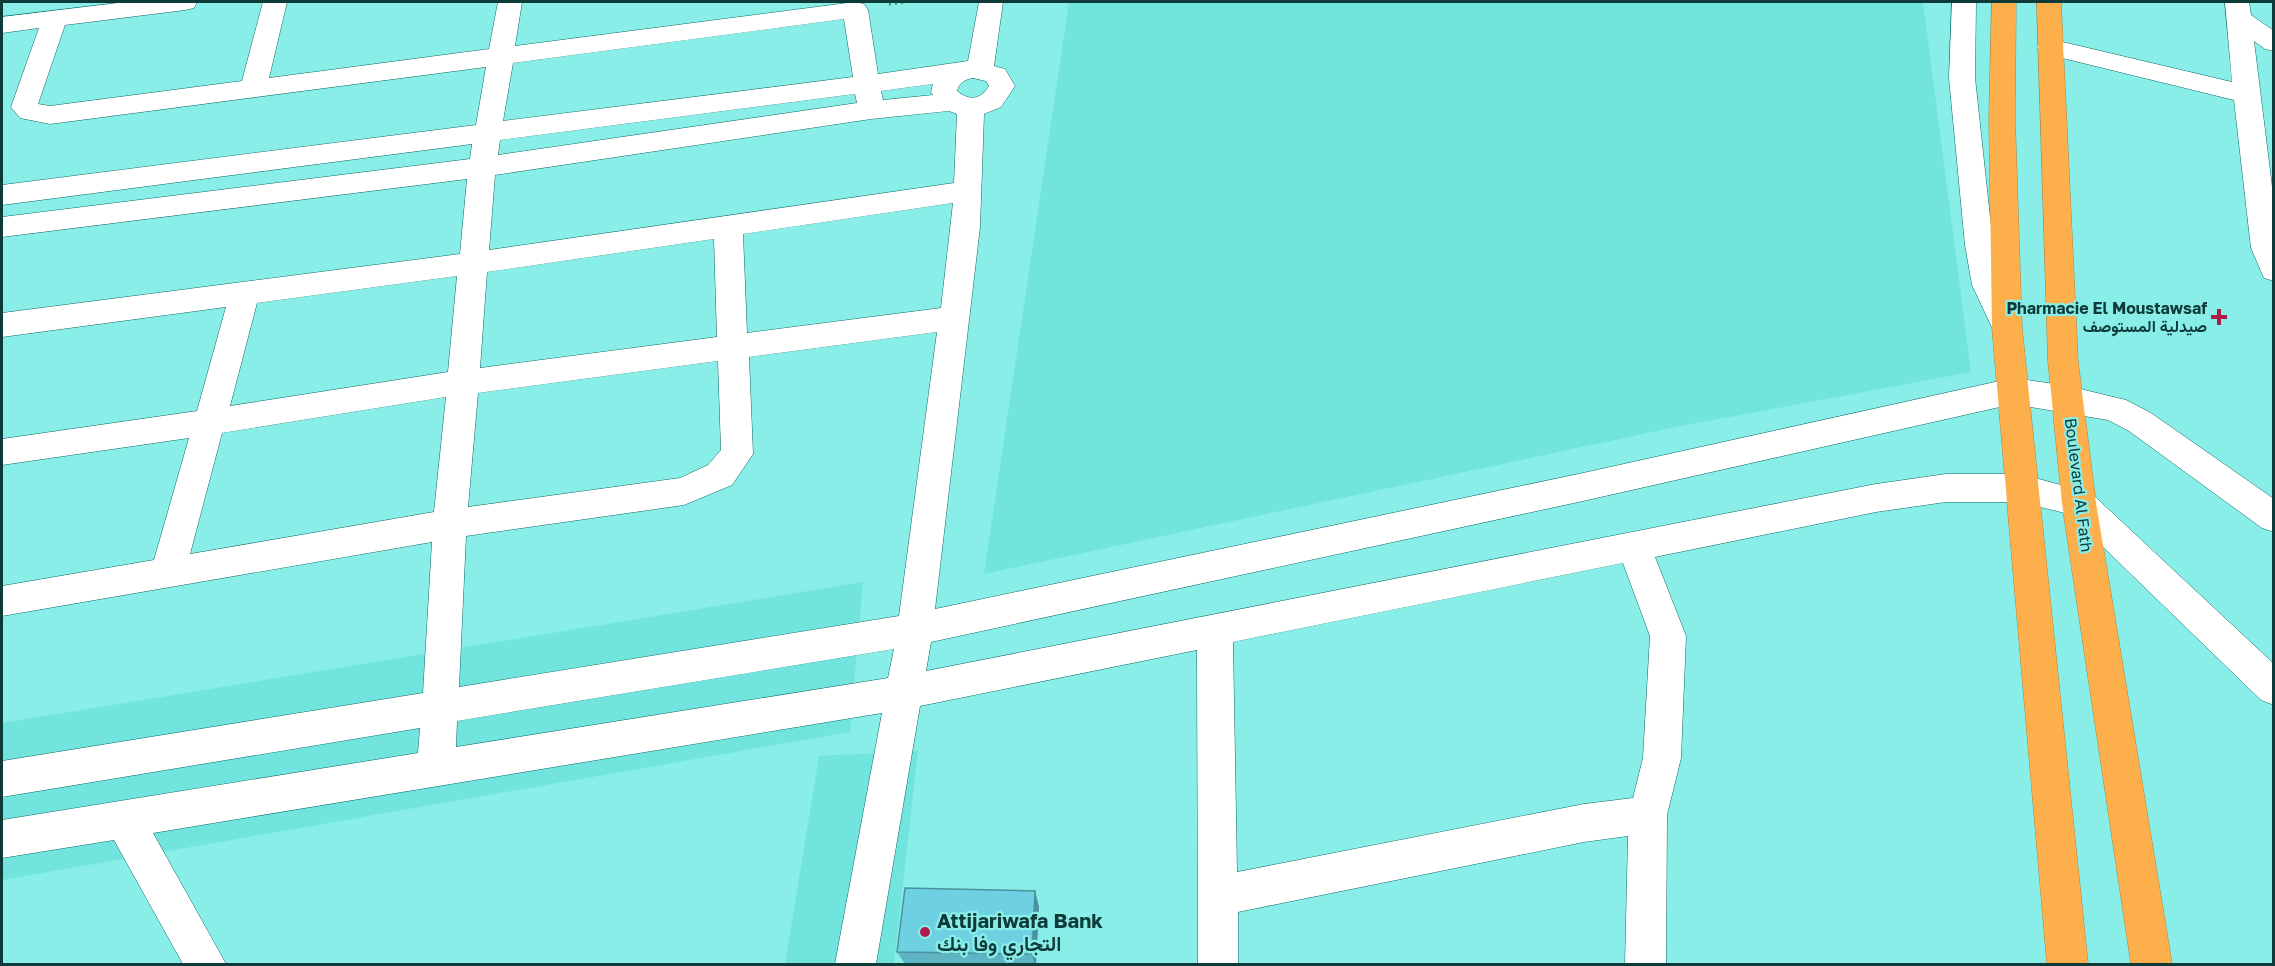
<svg xmlns="http://www.w3.org/2000/svg" width="2275" height="966" viewBox="0 0 2275 966" font-family="'Golos Text',Vazirmatn,sans-serif">
<rect width="100%" height="100%" fill="#89eee8"/>
<g fill="#71e4dd">
<polygon points="1069,2 1923,2 1971,372 1681,426 984,574"/>
<polygon points="863,582 850,732 2,880 2,723"/>
<polygon points="918,751 894,964 785,964 819,756"/>
</g>
<g fill="none" stroke-linecap="round" stroke-linejoin="round">
<g stroke="#0f6864" stroke-width="1">
<g id="minor">
<path d="M 126,2 L 197,2 L 194,8 L 185,10 L 65,25 L 38,104 L 50,106 L 242,81 L 263,2 L 287,2 L 269,78 L 489,49 L 498,2 L 522,2 L 515,46 L 855,2 L 864,4 L 868,10 L 878,74 L 968,61 L 979,2 L 1003,2 L 994,66 L 1005,69 L 1015,86 L 1001,107 L 984,114 L 980,227 L 935,609 L 1583,473 L 2013,378 L 2068,386 L 2126,400 L 2151,413 L 2274,499 L 2274,532 L 2262,528 L 2129,431 L 2108,420 L 2013,404 L 1583,501 L 931,642 L 926,671 L 1876,484 L 1946,474 L 2020,474 L 2091,493 L 2274,664 L 2274,705 L 2261,700 L 2069,514 L 2020,502 L 1946,502 L 1876,512 L 1655,557 L 1686,636 L 1681,758 L 1667,815 L 1666,964 L 1625,964 L 1628,836 L 1584,842 L 1238,912 L 1238,964 L 1198,964 L 1197,650 L 920,706 L 876,964 L 835,964 L 882,713 L 153,833 L 226,964 L 183,964 L 114,840 L 2,858 L 2,820 L 418,753 L 420,728 L 2,797 L 2,761 L 423,693 L 432,542 L 2,616 L 2,586 L 154,560 L 189,438 L 2,465 L 2,439 L 197,411 L 226,307 L 2,337 L 2,313 L 460,254 L 467,179 L 2,237 L 2,217 L 470,159 L 472,144 L 2,205 L 2,185 L 476,125 L 486,67 L 50,124 L 20,118 L 11,107 L 39,28 L 2,33 L 2,17 ZM 844,19 L 853,77 L 503,121 L 513,63 ZM 973,78 L 986,81 L 989,86 C 981,100 969,101 957,91 C 959,83 965,79 973,78 ZM 933,84 L 931,92 L 933,95 L 883,100 L 881,91 ZM 855,94 L 857,103 L 498,155 L 500,140 ZM 949,111 L 957,114 L 954,183 L 489,250 L 495,175 L 871,119 ZM 953,203 L 941,308 L 747,333 L 743,234 ZM 714,239 L 717,337 L 480,368 L 487,272 ZM 457,276 L 448,372 L 230,406 L 257,303 ZM 937,332 L 899,616 L 459,687 L 466,536 L 684,505 L 732,485 L 753,454 L 749,357 ZM 718,361 L 721,450 L 708,465 L 680,478 L 468,507 L 478,393 ZM 446,397 L 434,512 L 190,554 L 222,433 ZM 1623,563 L 1650,636 L 1643,758 L 1633,798 L 1584,804 L 1237,872 L 1233,642 ZM 894,649 L 888,678 L 456,747 L 457,721 Z"/>
<polygon points="1952,2 1976,2 1975,78 1993,245 2002,285 2022,328 2018,336 2007,340 1996,336 1972,285 1965,245 1949,78"/>
<polygon points="2225,2 2249,2 2251,15 2274,31 2274,51 2265,49 2254,41 2274,203 2274,281 2264,278 2251,248 2234,100 2050,55 2041,53 2037,47 2041,41 2050,39 2232,82"/>
</g>
</g>
<g stroke="#a98645" stroke-width="1">
<g id="highway">
<polygon points="1992,2 2016,2 2015,119 2022,328 2088,964 2047,964 1992,328 1989,119"/>
<polygon points="2037,2 2061,2 2078,361 2096,503 2172,964 2131,964 2062,503 2048,361"/>
</g>
</g>
<polyline stroke="#478e8a" stroke-width="3" stroke-dasharray="2 4" stroke-linecap="butt" points="889,4 905,2"/>
<use href="#minor" fill="#fff" fill-rule="evenodd"/>
<use href="#highway" fill="#fdaf4c" fill-rule="evenodd"/>
</g>
<polygon fill="#5eb4c2" points="1035,891 1039,907 1036,964 905,964 897,952"/>
<polygon fill="#4c929e" points="1035,891 1039,907 1036,964 1035,964 1032,954"/>
<polygon fill="#6dd1e2" stroke="#4c929e" stroke-width="1.5" points="905,888 1035,891 1032,954 897,952"/>
<g fill="#ae1c4a" stroke="#89eee8" stroke-width="2">
<path d="M2216 308h6v6h6v6h-6v6h-6v-6h-6v-6h6z"/>
<circle cx="925" cy="932" r="6"/>
</g>
<g text-anchor="middle" stroke-width="4.5" stroke-linejoin="round" paint-order="stroke">
<g font-size="16" font-weight="bold" fill="#0e3b39" stroke="#89eee8" text-anchor="end">
<text x="2207" y="314">Pharmacie El Moustawsaf<tspan x="2207" dy="18">صيدلية المستوصف</tspan></text>
</g>
<g font-size="16" fill="#0e3b39" stroke="#89eee8">
<text transform="translate(2079 485) rotate(83)" y="6">Boulevard Al Fath</text>
</g>
<g font-size="20" font-weight="bold" fill="#0e3b39" stroke="#89eee8" text-anchor="start">
<text x="937" y="928">Attijariwafa Bank<tspan x="937" dy="23">التجاري وفا بنك</tspan></text>
</g>
</g>
<rect width="2275" height="966" fill="none" stroke="#0e3b39" stroke-width="6"/>
</svg>
